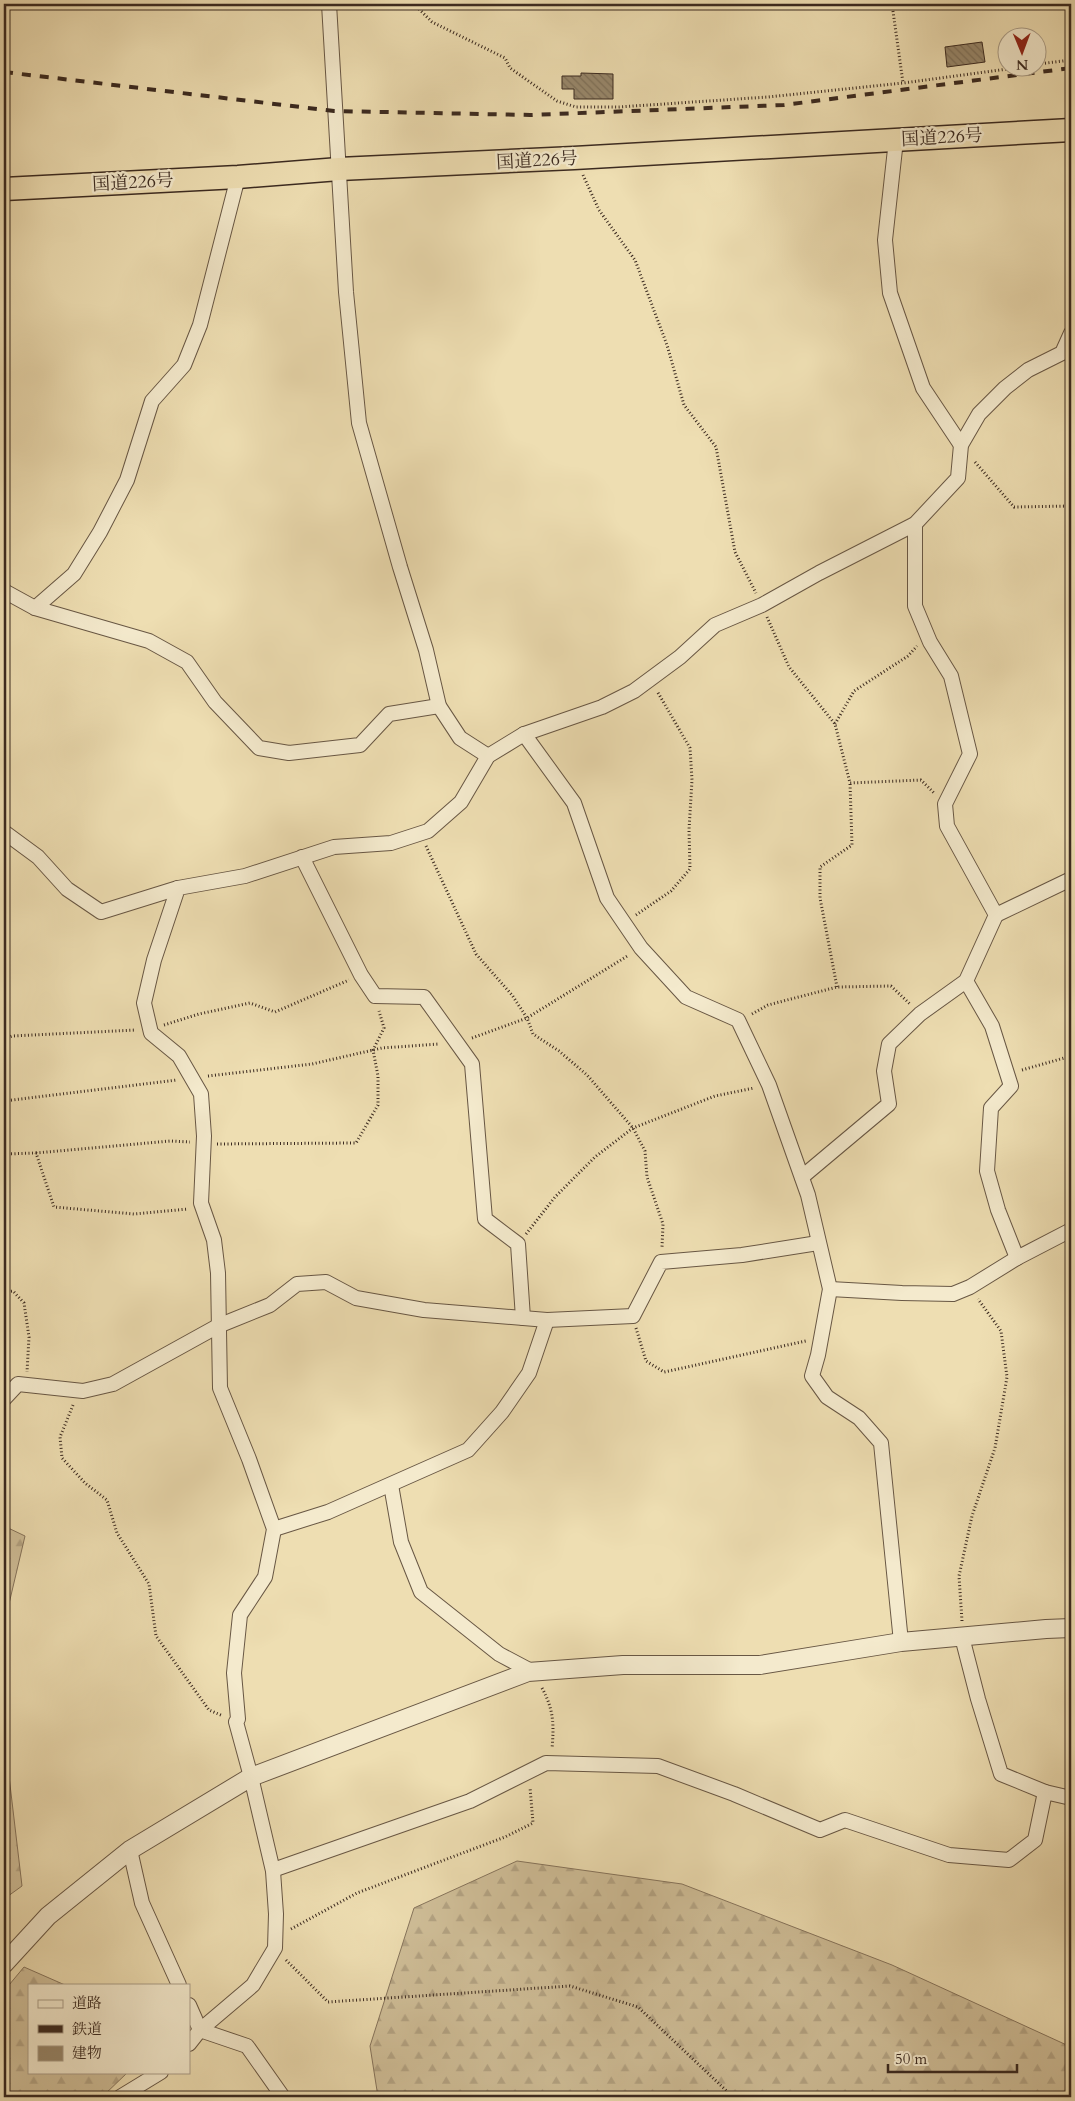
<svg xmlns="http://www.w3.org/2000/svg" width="1075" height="2101" viewBox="0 0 1075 2101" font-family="Cardo,'Noto Serif JP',serif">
<defs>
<pattern id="forest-firs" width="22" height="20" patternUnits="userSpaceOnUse" patternTransform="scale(1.25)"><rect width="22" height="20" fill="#d0bf99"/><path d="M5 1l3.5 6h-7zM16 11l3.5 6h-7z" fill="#b4a484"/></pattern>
<pattern id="building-back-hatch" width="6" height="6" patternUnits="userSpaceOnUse" patternTransform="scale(1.25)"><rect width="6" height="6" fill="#98886c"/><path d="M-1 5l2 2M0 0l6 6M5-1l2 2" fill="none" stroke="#7d6f58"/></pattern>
</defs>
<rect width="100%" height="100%" fill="#eedeb2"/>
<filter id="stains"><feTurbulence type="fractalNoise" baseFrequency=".004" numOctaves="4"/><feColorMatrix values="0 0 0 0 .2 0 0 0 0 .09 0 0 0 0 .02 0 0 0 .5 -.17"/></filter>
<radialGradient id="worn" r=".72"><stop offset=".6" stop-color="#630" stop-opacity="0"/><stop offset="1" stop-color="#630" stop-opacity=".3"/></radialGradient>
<g fill="url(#forest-firs)" stroke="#86745c">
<polygon points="4,1526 25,1536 4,1625"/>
<polygon points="4,1734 22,1886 4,1899"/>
<polygon points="517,1861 682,1884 892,1965 1071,2047 1071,2097 378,2097 370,2046 414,1908"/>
<polygon points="24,1967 65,1985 29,1985 29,2072 128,2072 102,2097 4,2097 4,1991"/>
</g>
<g fill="url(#building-back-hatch)" stroke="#3b2a20">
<polygon points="982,42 985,62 947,67 945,47"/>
<polygon points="581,73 613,74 613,99 574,99 574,89 562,89 562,76 581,76"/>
</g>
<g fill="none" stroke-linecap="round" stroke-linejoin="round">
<g stroke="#685744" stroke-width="16">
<g id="minor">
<polyline points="329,4 346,292 359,423 400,567 426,650 439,706 460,738 488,756"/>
<polyline points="896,140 885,240 890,293 923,388 961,445"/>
<polyline points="4,591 35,608 149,641 187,662 215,702 259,748 289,753 360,745 389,714 439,706"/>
<polyline points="35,608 74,574 100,532 127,480 152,401 184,365 200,325 238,177"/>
<polyline points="524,734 574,803 607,898 641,948 686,997 738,1020 769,1085 808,1195 830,1289 818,1355 812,1376 827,1397 859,1418 881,1443 901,1642"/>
<polyline points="4,832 38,857 67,889 101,912 178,888"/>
<polyline points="302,857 361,975 375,996 424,997 472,1064 485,1219 518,1244 523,1318"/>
<polyline points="996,915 1071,879"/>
<polyline points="966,981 992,1026 1011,1086 991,1108 987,1171 998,1210 1017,1258"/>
<polyline points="802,1177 889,1104 884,1071 889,1044 920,1014 966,981 996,915 947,826 945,804 970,754 951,676 930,642 915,606 915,524"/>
<polyline points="830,1289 902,1293 953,1294 970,1287 1017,1258 1071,1230"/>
<polyline points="4,1399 18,1384 83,1391 113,1384 218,1326 270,1305 297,1284 326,1282 356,1298 424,1310 547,1320 633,1316 661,1262 742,1255 818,1243"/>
<polyline points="391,1485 401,1542 421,1592 499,1654 533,1672"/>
<polyline points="274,1529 328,1512 468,1450 502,1412 529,1373 547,1320"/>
<polyline points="962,1637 978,1699 1001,1774 1045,1792"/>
<polyline points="130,1850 142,1903 179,1985"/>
<polyline points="273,1870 470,1801 546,1763 658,1766 734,1794 820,1830 845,1820 949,1855 1009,1860 1035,1840 1045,1792 1071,1798"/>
<polyline points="189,2005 200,2030 247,2046 283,2097"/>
<polyline points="189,2044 200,2030 253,1985 275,1948 276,1914 273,1871 251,1777 236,1722 238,1719 234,1673 240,1615 265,1577 274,1529 249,1459 220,1388 218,1273 214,1240 201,1203 204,1136 201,1094 179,1056 151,1033 144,1003 154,960 178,888 245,876 334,847 391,843 428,831 461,802 488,756 524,734 602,707 634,691 680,657 715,625 762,605 819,573 915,524 958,478 961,445 979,414 1005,388 1028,370 1062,353 1071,333"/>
<polyline points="120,2097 161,2072"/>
</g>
</g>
<g stroke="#685744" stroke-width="20">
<polyline id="tertiary" points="4,1964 48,1916 130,1850 251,1777 528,1672 623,1665 760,1665 901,1642 1046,1629 1071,1628"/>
</g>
<g stroke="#3b2a20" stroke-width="25">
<polyline id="trunk" points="4,189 238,177 339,169 574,158 1071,130"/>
</g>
<g stroke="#3b2a20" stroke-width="3" stroke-dasharray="1 2.5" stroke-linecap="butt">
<polyline points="414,4 432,22 505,58 510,68 557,101 576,107 619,107 768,97 903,83 1015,68"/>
<polyline points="892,4 903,83"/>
<polyline points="1038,64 1071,60"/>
<polyline points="583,175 599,210 635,260 667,345 684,405 716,447 735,552 756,593"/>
<polyline points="975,462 1014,507 1071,506"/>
<polyline points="767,617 789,667 835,724 850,783 921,780 934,793"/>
<polyline points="835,724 854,691 908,656 917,646"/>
<polyline points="426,846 476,954 512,995 527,1018 533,1034 559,1051 587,1075 633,1128 645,1151 647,1177 663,1224 662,1247"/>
<polyline points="636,915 671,891 690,869 689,830 692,780 690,748 657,691"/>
<polyline points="837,987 820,898 820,867 852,845 850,783"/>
<polyline points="752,1014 768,1005 837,987 891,986 911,1005"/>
<polyline points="164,1025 199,1014 250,1003 275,1012 349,980"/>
<polyline points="472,1038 527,1018 629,955"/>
<polyline points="4,1039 12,1036 136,1030"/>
<polyline points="1022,1070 1071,1056"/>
<polyline points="208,1076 312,1064 382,1048 439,1044"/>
<polyline points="4,1101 177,1080"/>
<polyline points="217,1144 356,1143 378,1105 378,1076 373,1050 384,1028 379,1011"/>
<polyline points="36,1153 170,1141 190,1142"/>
<polyline points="4,1154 36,1153 54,1207 134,1214 188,1209"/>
<polyline points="526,1234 555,1197 595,1157 633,1128 715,1096 754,1088"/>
<polyline points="4,1292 13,1291 24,1303 29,1337 27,1372"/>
<polyline points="636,1328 646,1361 664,1372 806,1341"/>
<polyline points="73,1405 60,1437 62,1458 85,1483 107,1500 117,1533 149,1584 156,1636 209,1710 223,1716"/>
<polyline points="962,1621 959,1576 972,1516 995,1448 1007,1377 1001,1331 978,1299"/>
<path d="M 542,1688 C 554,1710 554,1725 552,1749"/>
<polyline points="291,1929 357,1893 505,1837 533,1823 530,1787"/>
<polyline points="286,1960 328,2002 570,1986 638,2007 733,2097"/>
</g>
<use href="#minor" stroke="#f4eacd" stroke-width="14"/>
<use href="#tertiary" stroke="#f4eacd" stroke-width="18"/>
<use href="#trunk" stroke="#eedeb2" stroke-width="22"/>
<polyline stroke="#3b2a20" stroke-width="4" stroke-dasharray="9 9" stroke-linecap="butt" points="4,72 334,111 530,115 784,105 1071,68"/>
</g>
<g text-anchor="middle" stroke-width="5" stroke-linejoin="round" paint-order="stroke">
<g font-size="18" fill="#3b2a20" stroke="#f4eacd">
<text transform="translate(942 137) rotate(-3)" y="6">国道226号</text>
<text transform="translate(537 160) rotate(-3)" y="6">国道226号</text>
<text transform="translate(133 182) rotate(-3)" y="6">国道226号</text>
</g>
</g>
<rect width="1075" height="2101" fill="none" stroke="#eedeb2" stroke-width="20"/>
<rect x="5" y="5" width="1065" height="2091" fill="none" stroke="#3b2a20" stroke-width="2.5"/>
<rect x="10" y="10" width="1055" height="2081" fill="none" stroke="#3b2a20"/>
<rect x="28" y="1984" width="162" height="90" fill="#f4eacd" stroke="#aa9d88"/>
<rect x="38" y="2000" width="25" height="8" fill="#f4eacd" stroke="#aa9d88"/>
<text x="72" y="2008" font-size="15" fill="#3b2a20">道路</text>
<rect x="38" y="2025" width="25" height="8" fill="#3b2a20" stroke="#aa9d88"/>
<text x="72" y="2034" font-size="15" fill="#3b2a20">鉄道</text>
<rect x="38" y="2046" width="25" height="15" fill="#98886c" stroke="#aa9d88"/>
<text x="72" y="2058" font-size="15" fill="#3b2a20">建物</text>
<g transform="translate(1022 52) rotate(179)"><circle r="24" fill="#f4eacd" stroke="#aa9d88"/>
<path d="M0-4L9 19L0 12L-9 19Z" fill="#8f2418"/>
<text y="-8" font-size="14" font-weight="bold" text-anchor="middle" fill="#3b2a20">N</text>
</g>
<path d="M888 2064v8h129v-8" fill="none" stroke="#3b2a20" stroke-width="2.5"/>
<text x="895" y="2064" font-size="15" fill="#3b2a20" stroke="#f4eacd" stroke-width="4" paint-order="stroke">50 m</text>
<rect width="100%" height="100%" filter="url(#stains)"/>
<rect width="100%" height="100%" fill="url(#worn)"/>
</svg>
